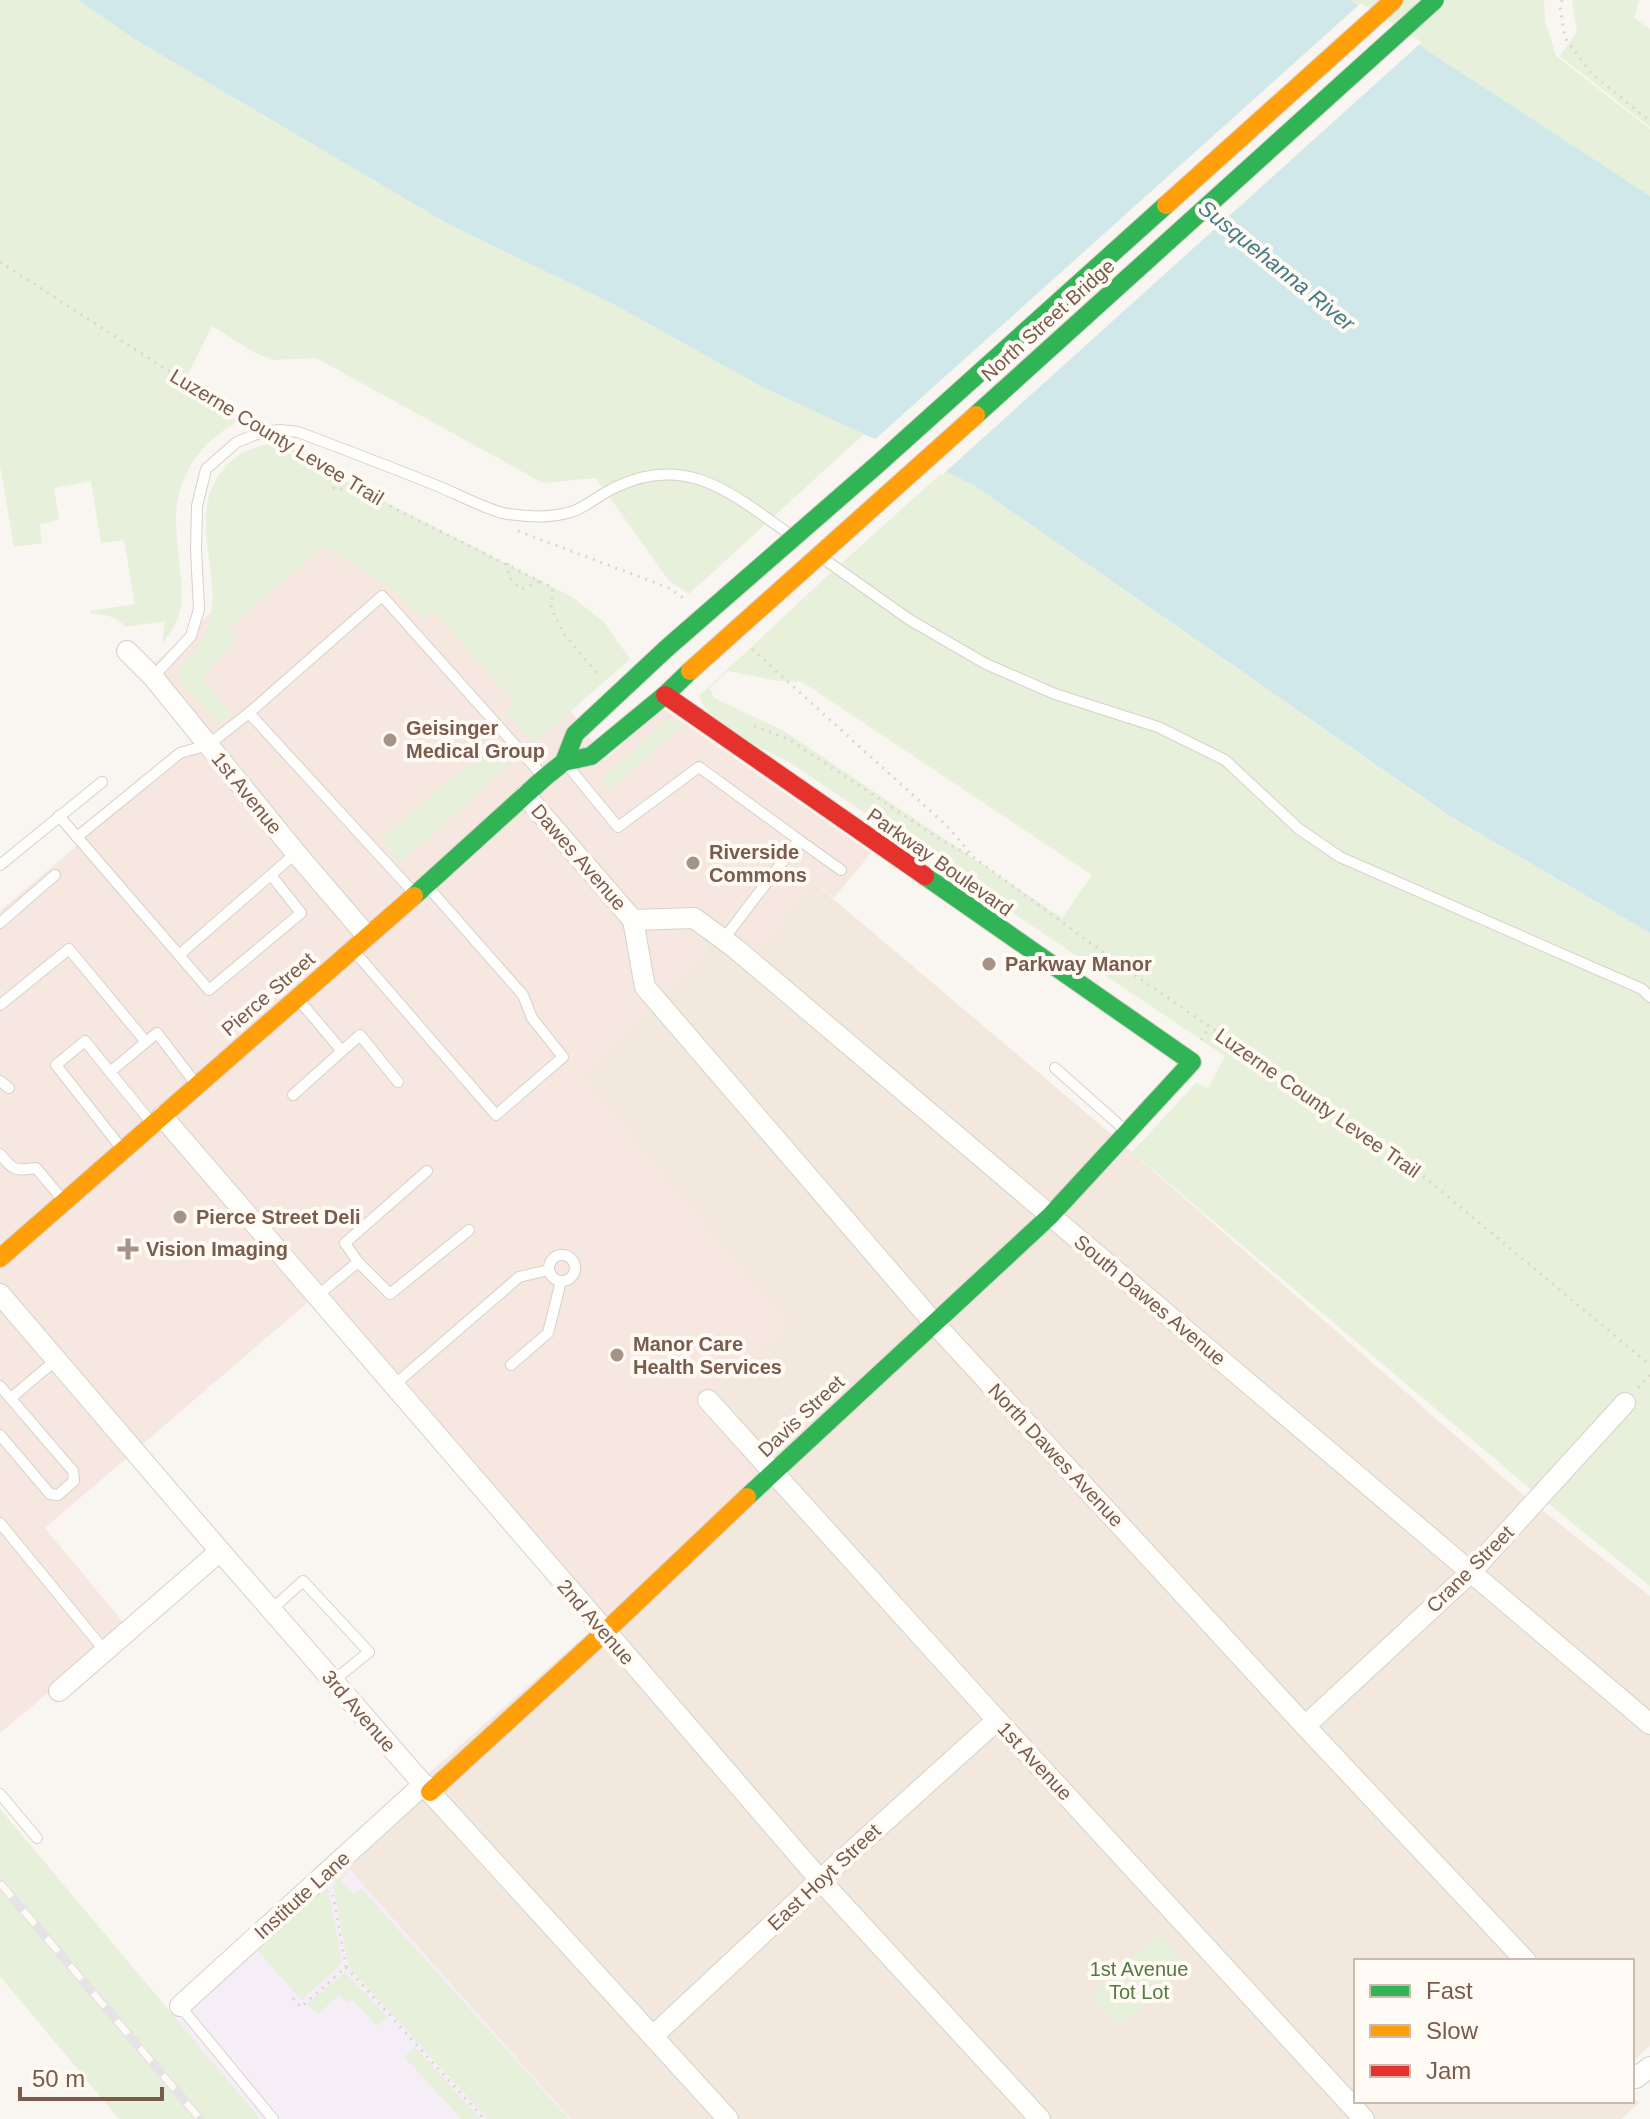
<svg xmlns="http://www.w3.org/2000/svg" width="1650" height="2119" viewBox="0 0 1650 2119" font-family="Arial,sans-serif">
<rect width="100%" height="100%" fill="#f9f5f0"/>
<polygon fill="#f2e8de" points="812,881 1104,1128 1521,1493 1650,1596 1650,2046 1632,2062 1632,1961 1356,1961 1356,2101 1632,2101 1632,2096 1639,2103 1621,2119 570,2119 336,1855 603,1620 701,1401 787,1326 581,1077 724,930 757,952"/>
<polygon fill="#f6e8e1" points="302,532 525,663 574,715 605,760 662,708 871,853 834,898 812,881 757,952 724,930 581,1077 788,1326 701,1401 758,1480 603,1620 321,1291 45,1528 127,1627 0,1733 0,911 182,756 197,740 143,673"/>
<polygon fill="#f6eef6" points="344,1863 571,2119 220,2119 147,2035"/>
<g fill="#e7f0db" fill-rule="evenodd">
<path d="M 0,0 L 78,0 L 136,40 L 448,224 L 615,305 L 762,387 L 864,434 L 689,594 L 669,581 L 596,478 L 543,483 L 316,358 L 273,360 L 255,353 L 212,326 L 183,384 L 239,421 C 202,440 176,476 176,519 C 176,533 178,548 179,562 C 181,580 184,600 178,618 C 174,628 168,635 162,644 L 165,621 L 126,627 C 115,616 106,614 91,614 L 90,611 L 135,604 L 124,540 L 101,543 L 91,481 L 54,488 L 59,520 L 40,524 L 42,543 L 14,547 L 0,465 Z"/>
<polygon points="1350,0 1544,0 1545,21 1556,56 1650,129 1650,197"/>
<polygon points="1572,0 1639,0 1634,18 1650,29 1650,127 1560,56 1577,32"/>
<path d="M 271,444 L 572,597 L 603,621 L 630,659 L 533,744 L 505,713 L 515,704 L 435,612 L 424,621 L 389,587 L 323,546 L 230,627 L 237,638 L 202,678 L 232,714 L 218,725 L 184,686 C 180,680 178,676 180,669 C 183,663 188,659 192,654 C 201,643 209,629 211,615 C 219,569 190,517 219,475 C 232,456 249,447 271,444 Z"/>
<path d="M 944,471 L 972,484 L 1450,817 L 1650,933 L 1650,1586 L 1527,1486 L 1132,1152 L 1196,1083 L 1208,1088 L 1225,1056 L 789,762 C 763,749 708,724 699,696 L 825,578 ZM 728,671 L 779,681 L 802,682 L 1092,875 L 1062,918 L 784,731 L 714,698 L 710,688 Z"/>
<polygon points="668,719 685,724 609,791 601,779"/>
<polygon points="488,729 515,760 400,863 380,839 468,764 472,768 489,751 478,737"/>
<polygon points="0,1809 260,2119 119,2119 0,1976"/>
<polygon points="346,1871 348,1873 341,1881 354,1895 361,1888 569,2119 488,2119 349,1968 333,1884"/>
<polygon points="328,1888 342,1963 302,2000 256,1949 314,1894 317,1897"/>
<polygon points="1158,1934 1188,1966 1120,2028 1091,1996"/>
<polygon points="345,1972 388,2018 377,2026 352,1999 347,2003 339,1995 318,2014 307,2004"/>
<polygon points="415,2047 480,2119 462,2119 404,2057"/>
</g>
<polygon fill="#d0e8ea" points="78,0 1350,0 1650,196 1650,933 1451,817 972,484 762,387 615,305 448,224 136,40"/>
<polygon fill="#f9f5f0" points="1361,3 1422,42 942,475 872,442"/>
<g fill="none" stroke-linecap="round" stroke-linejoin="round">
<g stroke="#d7d1cb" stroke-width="12">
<g id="lane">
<polyline points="821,557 910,620 986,664 1055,694 1158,727 1225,760 1299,829 1340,857 1642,989 1650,997"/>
<path d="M 153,677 L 191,636 L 199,609 L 196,550 L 197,506 L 206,469 L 237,442 L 262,432 L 280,430 L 298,432 C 346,450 393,468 440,487 C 457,494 491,512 508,514 C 528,517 554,518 574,511 C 589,505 602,493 616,487 C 688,452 735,496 792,536"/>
<polyline points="249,713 414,893"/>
<polyline points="567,765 618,827 699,767 799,840 723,940"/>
<polyline points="59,816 179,955"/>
<polyline points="77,837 180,753 208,745 249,713 382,596 541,774"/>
<polyline points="799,840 841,870"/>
<polyline points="0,865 102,782"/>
<polyline points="271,875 301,913 209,990 179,955 296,853"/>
<polyline points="0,923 55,875"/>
<polyline points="354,951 496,1115 563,1057 532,1018 523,995 428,887"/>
<polyline points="0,1005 69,949 146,1042 110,1072 150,1121"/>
<polyline points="146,1042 157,1033 196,1084"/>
<polyline points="342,1051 360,1035 398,1082"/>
<polyline points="1055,1068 1126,1131"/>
<polyline points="110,1072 85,1041 56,1065 122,1149"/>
<polyline points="0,1081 9,1088"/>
<polyline points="293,1095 342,1051 298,999"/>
<path d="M 0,1154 C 14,1171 14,1171 36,1168 L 64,1201"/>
<circle cx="562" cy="1268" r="13"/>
<polyline points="358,1262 390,1294 469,1230"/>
<polyline points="317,1296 358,1262 345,1243 427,1171"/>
<polyline points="511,1365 548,1333 561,1281"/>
<polyline points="0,1386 73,1471 74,1481 58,1495 50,1494 0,1435"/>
<polyline points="393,1386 519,1277 549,1270"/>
<polyline points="11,1398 56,1360"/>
<polyline points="0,1523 105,1651"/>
<polyline points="271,1610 303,1581 369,1652 333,1681"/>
<polyline points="0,1794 37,1838"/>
<polyline points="180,2006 273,2119"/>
</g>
</g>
<g stroke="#d7d1cb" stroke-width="22">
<g id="street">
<polyline points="127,651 153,677 296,853 367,936"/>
<polyline points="525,795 633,920"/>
<polyline points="633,920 645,987 934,1323 1305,1726 1526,1961"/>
<polyline points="633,920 694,918 735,948 1650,1724"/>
<polyline points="162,1116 820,1880 1040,2119"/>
<polyline points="0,1294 220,1551 430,1792 728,2119"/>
<polyline points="708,1400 997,1720 1364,2119"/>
<polyline points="59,1691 220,1551"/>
<polyline points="1305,1726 1471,1572 1625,1403"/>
<polyline points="180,2006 424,1784"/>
<polyline points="653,2036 820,1880 997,1720"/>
<polyline points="1632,2074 1636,2078 1650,2067"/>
</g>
</g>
<g stroke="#d9d2cb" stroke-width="20">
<g id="fast">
<polyline points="564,762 575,734 667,648"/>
<polyline points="414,896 544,778 564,762 591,756 665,695 690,671"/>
<polyline points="747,1497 1050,1216 1192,1062 925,876"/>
</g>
</g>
<g stroke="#d9d2cb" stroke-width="20">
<g id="slow">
<polyline points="0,1258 414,896"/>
<polyline points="430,1792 605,1632 747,1497"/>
</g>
</g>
<g stroke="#d9d2cb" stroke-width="20">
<polyline id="jam" points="665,695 925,876"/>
</g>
<g stroke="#dcd5d0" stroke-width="3" stroke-dasharray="2 6" stroke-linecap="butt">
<polyline points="1562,0 1560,7 1565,38 1591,73 1650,121"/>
<polyline points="0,262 249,423"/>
<path d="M 210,397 L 211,409 C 217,414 221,414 229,410"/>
<polyline points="286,446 358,490 553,588 551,608 565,635 600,677"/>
<polyline points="303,456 320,457"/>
<polyline points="328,472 334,488 340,490 347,486"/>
<polyline points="518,531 669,588 685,599"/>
<path d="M 508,563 C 507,577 511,581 522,589 L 541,581"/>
<polyline points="752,649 948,827 971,854"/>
<polyline points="754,726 790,740 943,841 973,857 1126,969 1405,1161 1650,1365"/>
<polyline points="1201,1040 1210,1026"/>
<polyline points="1638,1388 1650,1375"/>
<polyline points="346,1967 484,2119"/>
<polyline points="293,1998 301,2007 346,1967 333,1895"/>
</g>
<use href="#lane" stroke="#fefefd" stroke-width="10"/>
<use href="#street" stroke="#fefefd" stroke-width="20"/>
<use href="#fast" stroke="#30b455" stroke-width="18"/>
<use href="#slow" stroke="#ff9f0a" stroke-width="18"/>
<use href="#jam" stroke="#e5322d" stroke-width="18"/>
<g stroke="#e6e3e7" stroke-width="9">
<polyline id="rail" points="0,1883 200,2119"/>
</g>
<use href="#rail" stroke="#fffaf3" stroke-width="6" stroke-dasharray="18" stroke-linecap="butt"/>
<g stroke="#dad1cc" stroke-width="20" stroke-linecap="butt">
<g id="fast-bridge">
<polyline points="976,415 1435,0"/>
<polyline points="667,648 878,464 1166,205"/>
</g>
</g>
<g stroke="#dad1cc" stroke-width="20" stroke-linecap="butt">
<g id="slow-bridge">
<polyline points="1166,205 1394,0"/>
<polyline points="690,671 976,415"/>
</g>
</g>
<use href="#fast-bridge" stroke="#30b455" stroke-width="18"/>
<use href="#slow-bridge" stroke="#ff9f0a" stroke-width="18"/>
</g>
<g fill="#a69286" stroke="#fffaf3" stroke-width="3">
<circle cx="390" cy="740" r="8"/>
<circle cx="693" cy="863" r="8"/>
<circle cx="989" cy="964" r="8"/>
<circle cx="180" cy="1217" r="8"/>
<path d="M124 1237h8v8h8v8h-8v8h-8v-8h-8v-8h8z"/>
<circle cx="617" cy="1355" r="8"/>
</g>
<g text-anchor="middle" stroke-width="8" stroke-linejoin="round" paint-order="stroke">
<g font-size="20" fill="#7a5c4d" stroke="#fffaf3">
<text transform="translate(1048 320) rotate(-42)" y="7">North Street Bridge</text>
<text transform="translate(277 437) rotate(31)" y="7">Luzerne County Levee Trail</text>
<text transform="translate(247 793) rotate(51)" y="7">1st Avenue</text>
<text transform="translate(579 857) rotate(49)" y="7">Dawes Avenue</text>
<text transform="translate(940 862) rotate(35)" y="7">Parkway Boulevard</text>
<text transform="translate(268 994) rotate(-41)" y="7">Pierce Street</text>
<text transform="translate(1318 1103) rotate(35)" y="7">Luzerne County Levee Trail</text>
<text transform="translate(1150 1300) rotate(40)" y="7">South Dawes Avenue</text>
<text transform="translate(801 1416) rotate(-43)" y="7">Davis Street</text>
<text transform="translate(1056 1455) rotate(47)" y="7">North Dawes Avenue</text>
<text transform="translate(1470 1569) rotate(-45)" y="7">Crane Street</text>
<text transform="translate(596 1622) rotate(49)" y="7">2nd Avenue</text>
<text transform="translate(359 1711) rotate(49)" y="7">3rd Avenue</text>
<text transform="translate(1035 1761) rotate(47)" y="7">1st Avenue</text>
<text transform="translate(824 1877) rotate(-43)" y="7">East Hoyt Street</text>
<text transform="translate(302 1895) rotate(-42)" y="7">Institute Lane</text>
</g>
<g font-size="20" font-weight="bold" fill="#7a5c4d" stroke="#fffaf3" text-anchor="start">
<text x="406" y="735">Geisinger<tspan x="406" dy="23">Medical Group</tspan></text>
<text x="709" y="859">Riverside<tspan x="709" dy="23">Commons</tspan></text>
<text x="1005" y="971">Parkway Manor</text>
<text x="196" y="1224">Pierce Street Deli</text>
<text x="146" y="1256">Vision Imaging</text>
<text x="633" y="1351">Manor Care<tspan x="633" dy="23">Health Services</tspan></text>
</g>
<g font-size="20" fill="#537a41" stroke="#fffaf3">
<text x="1139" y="1976">1st Avenue<tspan x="1139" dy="23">Tot Lot</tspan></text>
</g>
<g font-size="22" font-style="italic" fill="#437c86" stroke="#fffaf3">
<text transform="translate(1277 265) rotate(39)" y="8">Susquehanna River</text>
</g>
</g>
<rect x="1354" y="1959" width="280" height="144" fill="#fffaf3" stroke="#cabbb1" stroke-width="2"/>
<rect x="1370" y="1985" width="40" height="12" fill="#30b455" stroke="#cabbb1" stroke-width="2"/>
<text x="1426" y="1999" font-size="24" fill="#7a5c4d">Fast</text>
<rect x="1370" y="2025" width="40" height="12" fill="#ff9f0a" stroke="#cabbb1" stroke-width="2"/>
<text x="1426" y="2039" font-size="24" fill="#7a5c4d">Slow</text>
<rect x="1370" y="2065" width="40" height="12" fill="#e5322d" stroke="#cabbb1" stroke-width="2"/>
<text x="1426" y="2079" font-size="24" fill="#7a5c4d">Jam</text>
<path d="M20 2087v12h142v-12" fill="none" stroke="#7a5c4d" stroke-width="4"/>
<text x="32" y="2087" font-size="24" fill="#7a5c4d" stroke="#fffaf3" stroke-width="6" paint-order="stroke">50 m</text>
</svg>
